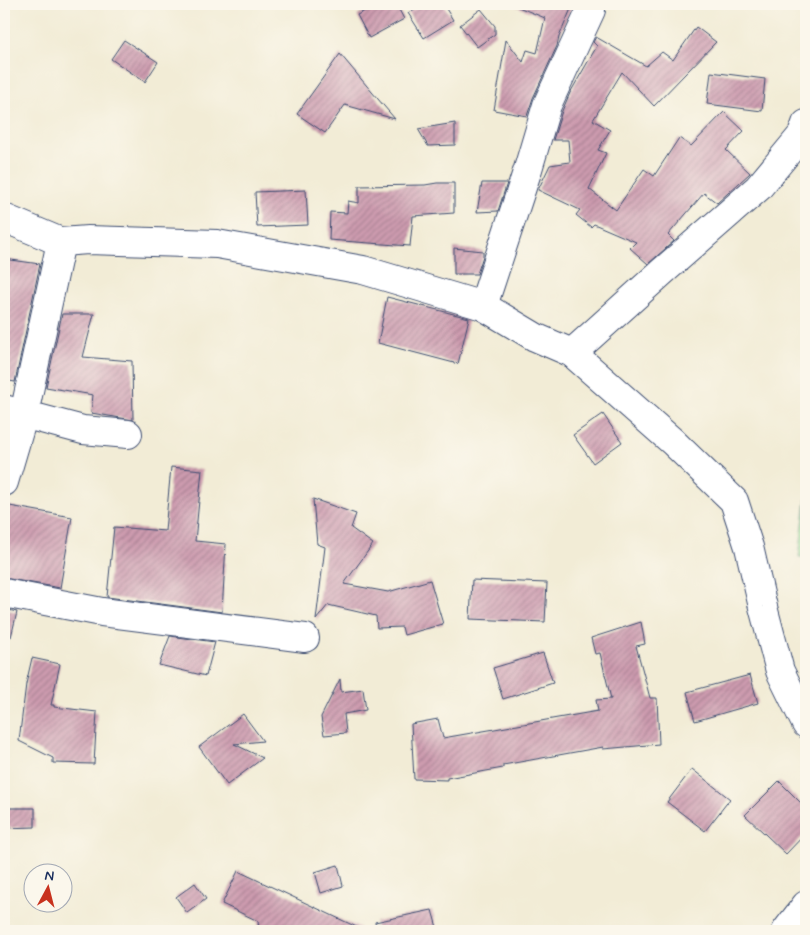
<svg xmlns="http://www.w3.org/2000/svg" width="810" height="935" viewBox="0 0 810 935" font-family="Mynerve,sans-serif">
<defs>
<pattern id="building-hatch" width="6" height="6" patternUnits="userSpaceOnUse" patternTransform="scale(1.25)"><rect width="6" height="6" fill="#cd9baf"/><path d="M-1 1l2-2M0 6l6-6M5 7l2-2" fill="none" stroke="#a67f92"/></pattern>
</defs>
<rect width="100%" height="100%" fill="#fbf7ec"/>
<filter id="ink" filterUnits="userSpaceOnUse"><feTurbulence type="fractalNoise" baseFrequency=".02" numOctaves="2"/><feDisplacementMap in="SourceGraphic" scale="10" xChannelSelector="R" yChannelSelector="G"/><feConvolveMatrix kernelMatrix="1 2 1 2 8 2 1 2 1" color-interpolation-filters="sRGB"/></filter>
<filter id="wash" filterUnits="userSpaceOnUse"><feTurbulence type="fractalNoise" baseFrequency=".0096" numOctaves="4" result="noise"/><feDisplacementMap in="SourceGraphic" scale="20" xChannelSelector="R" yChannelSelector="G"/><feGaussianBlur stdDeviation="1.12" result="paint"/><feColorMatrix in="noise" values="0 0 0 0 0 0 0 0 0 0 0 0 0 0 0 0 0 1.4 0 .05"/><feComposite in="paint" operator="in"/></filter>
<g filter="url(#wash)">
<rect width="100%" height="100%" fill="#f2ecd6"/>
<polygon fill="#9cdf96" stroke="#5c877a" points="806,499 806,557 799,557"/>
<g id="blocks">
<g fill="url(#building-hatch)">
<polygon points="379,4 396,4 404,19 369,38 357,15"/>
<polygon points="423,4 443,4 453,20 424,38 408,13"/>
<polygon points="511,4 573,4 559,37 557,46 533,98 527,116 494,110 506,40 523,62 527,50 537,53 545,18"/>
<polygon points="481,9 495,26 495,34 477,47 460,25"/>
<polygon points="696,27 716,42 654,106 622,72 593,120 610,130 598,150 606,153 589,189 616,210 644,169 654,176 679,138 691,146 724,112 744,131 726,150 750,173 717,203 704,193 668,235 674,241 648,264 630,248 636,242 594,224 591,227 576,215 580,210 538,190 550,165 570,162 568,140 553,140 562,111 570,93 597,46 593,42 596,37 646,66 662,52 673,60"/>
<polygon points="124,40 158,62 145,82 111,59"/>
<polygon points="340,54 372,92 395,119 345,105 325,133 297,114"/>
<polygon points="711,72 765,79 762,111 707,104"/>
<polygon points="455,123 455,145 428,146 418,129"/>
<polygon points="437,183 454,183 454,213 413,216 410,246 329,240 330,212 347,213 348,201 359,203 359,186 425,185"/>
<polygon points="482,183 507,183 498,211 477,212"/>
<polygon points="306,190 308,225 257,227 255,192"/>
<polygon points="454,248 483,251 483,256 477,274 454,274"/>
<polygon points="4,259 40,264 15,382 4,380"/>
<polygon points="387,297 469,318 458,364 378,343"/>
<polygon points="62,314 94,314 83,357 132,361 133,420 91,413 93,395 46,387"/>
<polygon points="603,414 622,442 593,463 573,435"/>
<polygon points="171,467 202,470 195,541 226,544 222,612 107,597 114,527 165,531"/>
<polygon points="313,499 356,514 351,528 373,544 344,584 388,592 430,580 443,624 404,635 402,627 377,628 376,616 328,605 316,620 325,547 317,544"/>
<polygon points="4,505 72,517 60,588 4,578"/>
<polygon points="472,580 547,583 545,622 470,619"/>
<polygon points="4,609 17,612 11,637 4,636"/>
<polygon points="641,622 645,644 636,646 650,698 657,698 659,744 603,749 603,747 503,765 503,768 447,778 447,780 414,779 411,724 438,719 443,738 598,711 596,700 611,699 600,653 595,654 591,638"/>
<polygon points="170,636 215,642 206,676 159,665"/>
<polygon points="543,653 553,683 503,699 493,668"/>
<polygon points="32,658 60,664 51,705 54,705 54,707 97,712 94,764 53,763 53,758 19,741 26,684"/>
<polygon points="750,675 758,703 695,721 687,692"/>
<polygon points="340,679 341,692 363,689 366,710 344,714 346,733 324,735 321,717"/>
<polygon points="243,714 263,741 234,744 263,758 227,785 199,747"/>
<polygon points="692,769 730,799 705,831 667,802"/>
<polygon points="779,781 806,808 806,833 786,854 745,815"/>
<polygon points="4,808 35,808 35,827 4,828"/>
<polygon points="338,865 343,886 321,893 315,872"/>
<polygon points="238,871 365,931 259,931 258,921 222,904"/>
<polygon points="195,883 206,899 187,913 176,897"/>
<polygon points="432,910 438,931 376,931 375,922"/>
</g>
</g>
</g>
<g filter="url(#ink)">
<use href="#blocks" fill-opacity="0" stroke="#3b4b70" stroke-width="1"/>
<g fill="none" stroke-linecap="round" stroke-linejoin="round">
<g stroke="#3b4b70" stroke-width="30">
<g id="street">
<polyline points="4,218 61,242 88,240 217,244 363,270 483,306 535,337 572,353 673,442 734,501 749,547 763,607 780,671 806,724"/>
<polyline points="483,306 528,169 547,105 591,10 591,4"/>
<polyline points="572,353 663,271 758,188 802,135 806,124"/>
<polyline points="4,409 83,430 128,434"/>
<polyline points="4,482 24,414 61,242"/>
<polyline points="4,593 102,612 305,638"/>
<polyline points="786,931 806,905"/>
</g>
</g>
<use href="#street" stroke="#fff" stroke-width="28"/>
</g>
</g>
<rect width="810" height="935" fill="none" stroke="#fbf7ec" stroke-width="20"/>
<g transform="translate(48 888) rotate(7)"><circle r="24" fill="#fbf7ec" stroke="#a1a7b3"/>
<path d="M0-4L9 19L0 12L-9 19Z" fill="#c8321e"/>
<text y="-8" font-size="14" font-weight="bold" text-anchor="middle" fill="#1b2f5e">N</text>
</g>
</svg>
